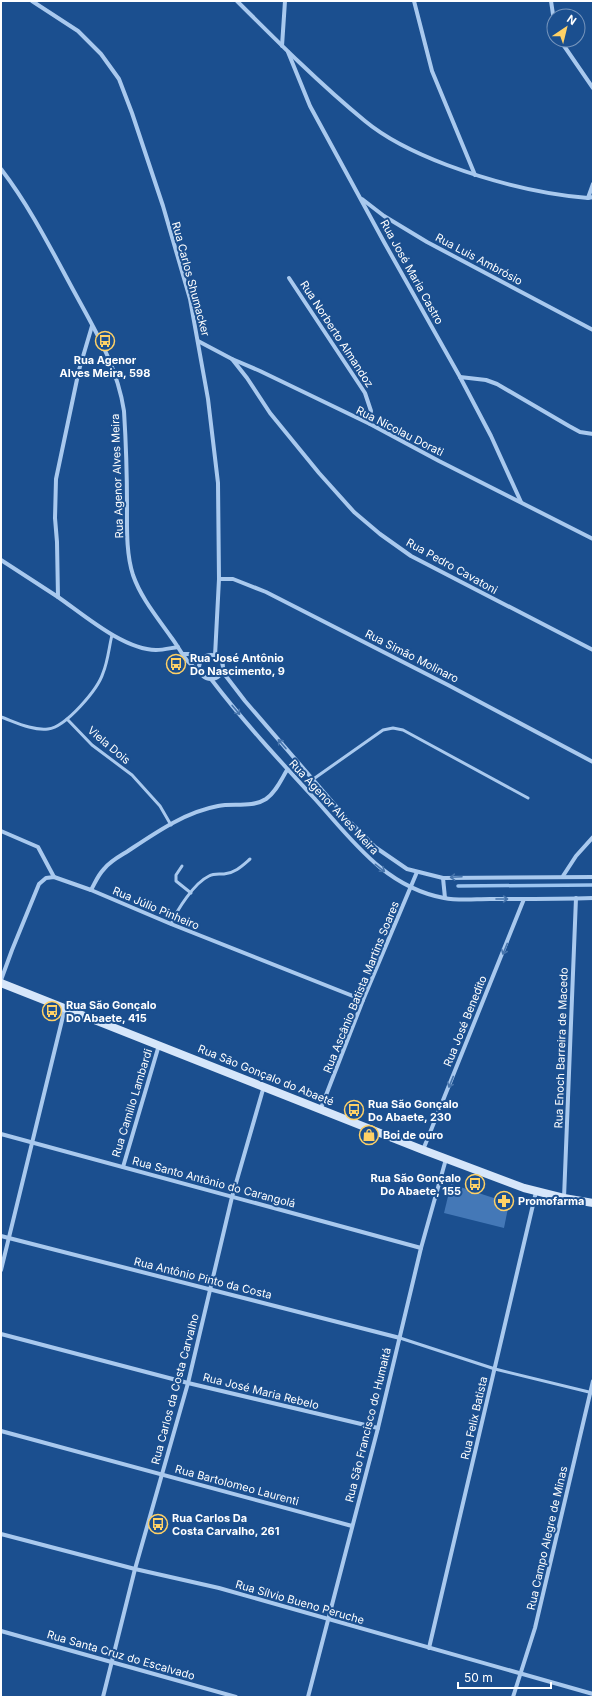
<svg xmlns="http://www.w3.org/2000/svg" width="594" height="1698" viewBox="0 0 594 1698" font-family="Inter,sans-serif">
<rect width="100%" height="100%" fill="#1b4f8f"/>
<g fill="none" stroke-linecap="round" stroke-linejoin="round">
<polyline stroke="#9cc4f0" stroke-width="3.5" points="458,886 593,885"/>
</g>
<polygon fill="#4478b7" points="451,1184 509,1203 504,1228 444,1213"/>
<g fill="none" stroke-linecap="round" stroke-linejoin="round">
<g stroke="#a9c9ee" stroke-width="3">
<path d="M 1,717 C 15,722 33,731 48,729 C 66,727 98,689 103,673 C 108,661 109,647 112,635"/>
<polyline points="67,719 92,745 132,775 160,806 171,825"/>
<polyline points="312,780 383,730 393,728 403,730 528,798"/>
<polyline points="182,866 176,875 176,881 191,893"/>
<path d="M 171,924 C 177,910 194,883 209,876 C 214,873 219,874 224,874 C 235,873 242,866 250,859"/>
<polyline points="400,1338 495,1369 593,1393"/>
</g>
<g stroke="#a9c9ee" stroke-width="4">
<polyline points="32,1 78,31 101,54 119,79 132,113 163,206 190,299 208,399 218,483 219,579 215,656"/>
<path d="M 237,1 C 278,42 320,84 365,121 C 389,141 418,154 447,165 C 493,182 539,194 588,198 L 593,197"/>
<polyline points="414,1 432,71 475,175"/>
<polyline points="551,1 554,21"/>
<polyline points="560,40 593,88"/>
<polyline points="282,46 285,1"/>
<polyline points="288,52 310,106 384,242 460,377 491,436 521,502"/>
<path d="M 1,169 C 28,204 49,245 70,284 C 92,325 117,364 124,411 C 126,443 127,474 127,505 C 127,528 126,553 133,575 C 141,598 157,617 171,637 C 181,650 185,663 200,671"/>
<polyline points="588,198 593,184"/>
<polyline points="362,199 384,216 427,242 593,330"/>
<polyline points="289,278 365,393 371,411 370,424"/>
<path d="M 92,326 L 79,370 L 56,479 L 55,518 L 57,542 L 58,597 C 84,615 124,650 156,650 C 163,650 171,648 178,647"/>
<polyline points="198,341 232,359 260,371 370,424 439,461 593,539"/>
<polyline points="232,359 247,378 270,413 319,473 354,512 380,534 411,556 593,650"/>
<polyline points="460,377 486,380 497,384 569,426 580,432 593,434"/>
<polyline points="1,560 58,597"/>
<polyline points="219,579 233,579 266,592 448,685 593,762"/>
<polyline points="183,654 189,654 201,660"/>
<circle cx="211" cy="667" r="12"/>
<polyline points="222,671 245,701 347,819 375,847 407,869 443,878 593,877"/>
<path d="M 211,679 C 243,721 279,760 315,799 C 352,840 385,887 444,898 C 459,901 475,899 490,899 C 524,899 559,899 593,898"/>
<polyline points="1,831 38,847 54,877"/>
<polyline points="563,876 576,856 593,837"/>
<polyline points="443,878 445,898"/>
<path d="M 91,890 C 95,883 98,875 104,869 C 110,861 120,856 128,851 C 155,833 185,812 218,806 C 233,803 252,808 266,799 C 276,792 281,780 287,770"/>
<polyline points="1,980 12,950 39,884 46,878 54,877 91,890 171,924 363,1000"/>
<polyline points="321,1108 363,1000 417,872"/>
<polyline points="1,1134 421,1248"/>
<polyline points="423,1150 524,899"/>
<polyline points="123,1167 159,1045"/>
<polyline points="564,1198 576,898"/>
<polyline points="1,1236 400,1338"/>
<polyline points="1,1270 65,1008"/>
<polyline points="1,1334 188,1383 378,1428"/>
<polyline points="1,1431 352,1526"/>
<polyline points="1,1534 135,1569 219,1588 593,1694"/>
<polyline points="1,1631 236,1697"/>
<polyline points="429,1648 536,1192"/>
<polyline points="103,1697 135,1569 188,1383 232,1197 264,1086"/>
<polyline points="308,1697 378,1428 421,1248 446,1159"/>
<polyline points="513,1697 535,1628 593,1381"/>
</g>
<polyline stroke="#d6e6fa" stroke-width="8" points="1,983 423,1150 524,1188 564,1198 593,1203"/>
</g>
<defs><path id="oneway-shaft" d="M-6 0H5M1.5-3L5.5 0L1.5 3" fill="none" stroke-width="1.6" stroke-linecap="round" stroke-linejoin="round"/></defs>
<g stroke="#4674ac">
<use href="#oneway-shaft" transform="translate(236 710) rotate(50)"/>
<use href="#oneway-shaft" transform="translate(282 744) rotate(-131)"/>
<use href="#oneway-shaft" transform="translate(380 868) rotate(38)"/>
<use href="#oneway-shaft" transform="translate(456 877) rotate(177)"/>
<use href="#oneway-shaft" transform="translate(502 899)"/>
<use href="#oneway-shaft" transform="translate(505 949) rotate(112)"/>
<use href="#oneway-shaft" transform="translate(451 1082) rotate(112)"/>
</g>
<defs>
<g id="bus-ring" transform="scale(1)"><circle r="9.5" fill="#1b4f8f" stroke="#ffd166" stroke-width="1.5"/><path d="M-5-6H5V4H4V6H2V4H-2V6H-4V4H-5ZM-3.5-4V0h7V-4ZM-3.5 1.2v1.5H-2V1.2ZM2 1.2v1.5H3.5V1.2Z" fill="#ffd166"/></g>
<g id="shop-ring" transform="scale(1)"><circle r="9.5" fill="#1b4f8f" stroke="#ffd166" stroke-width="1.5"/><path d="M-5-2.5h2.3a2.7 3.5 0 0 1 5.4 0H5L5.5 6h-11ZM-1.5-2.5h3a1.5 2.3 0 0 0-3 0Z" fill="#ffd166"/></g>
<g id="pharmacy-ring" transform="scale(1)"><circle r="9.5" fill="#1b4f8f" stroke="#ffd166" stroke-width="1.5"/><path d="M-2-6h4v4h4v4h-4v4h-4v-4h-4v-4h4Z" fill="#ffd166"/></g>
</defs>
<g fill-rule="evenodd">
<use href="#bus-ring" x="105" y="341"/>
<use href="#bus-ring" x="176" y="664"/>
<use href="#bus-ring" x="52" y="1011"/>
<use href="#bus-ring" x="354" y="1110"/>
<use href="#shop-ring" x="369" y="1135"/>
<use href="#bus-ring" x="475" y="1184"/>
<use href="#pharmacy-ring" x="504" y="1201"/>
<use href="#bus-ring" x="158" y="1524"/>
</g>
<g text-anchor="middle" stroke-width="4" stroke-linejoin="round" paint-order="stroke">
<g font-size="11" fill="#fff" stroke="#1b4f8f">
<text transform="translate(479 259) rotate(28)" y="4">Rua Luis Ambrósio</text>
<text transform="translate(412 272) rotate(61)" y="4">Rua José Maria Castro</text>
<text transform="translate(191 279) rotate(75)" y="4">Rua Carlos Shumacker</text>
<text transform="translate(337 334) rotate(57)" y="4">Rua Norberto Almandoz</text>
<text transform="translate(400 431) rotate(27)" y="4">Rua Nicolau Dorati</text>
<text transform="translate(117 476) rotate(-92)" y="4">Rua Agenor Alves Meira</text>
<text transform="translate(452 566) rotate(29)" y="4">Rua Pedro Cavatoni</text>
<text transform="translate(412 656) rotate(27)" y="4">Rua Simão Molinaro</text>
<text transform="translate(109 745) rotate(40)" y="4">Viela Dois</text>
<text transform="translate(334 807) rotate(47)" y="4">Rua Agenor Alves Meira</text>
<text transform="translate(156 908) rotate(23)" y="4">Rua Júlio Pinheiro</text>
<text transform="translate(361 987) rotate(-68)" y="4">Rua Ascânio Batista Martins Soares</text>
<text transform="translate(465 1021) rotate(-68)" y="4">Rua José Benedito</text>
<text transform="translate(561 1048) rotate(-88)" y="4">Rua Enoch Barreira de Macedo</text>
<text transform="translate(266 1075) rotate(22)" y="4">Rua São Gonçalo do Abaeté</text>
<text transform="translate(132 1103) rotate(-73)" y="4">Rua Camillo Lambardi</text>
<text transform="translate(214 1182) rotate(15)" y="4">Rua Santo Antônio do Carangolá</text>
<text transform="translate(203 1278) rotate(14)" y="4">Rua Antônio Pinto da Costa</text>
<text transform="translate(175 1389) rotate(-75)" y="4">Rua Carlos da Costa Carvalho</text>
<text transform="translate(261 1391) rotate(14)" y="4">Rua José Maria Rebelo</text>
<text transform="translate(474 1418) rotate(-77)" y="4">Rua Felix Batista</text>
<text transform="translate(368 1425) rotate(-76)" y="4">Rua São Francisco do Humaitá</text>
<text transform="translate(237 1485) rotate(15)" y="4">Rua Bartolomeo Laurenti</text>
<text transform="translate(547 1538) rotate(-77)" y="4">Rua Campo Alegre de Minas</text>
<text transform="translate(300 1602) rotate(16)" y="4">Rua Sílvio Bueno Peruche</text>
<text transform="translate(121 1655) rotate(16)" y="4">Rua Santa Cruz do Escalvado</text>
</g>
<g font-size="11" font-weight="bold" fill="#fff" stroke="#1b4f8f" text-anchor="start">
<text x="105" y="364" text-anchor="middle">Rua Agenor<tspan x="105" dy="13">Alves Meira, 598</tspan></text>
<text x="190" y="662">Rua José Antônio<tspan x="190" dy="13">Do Nascimento, 9</tspan></text>
<text x="66" y="1009">Rua São Gonçalo<tspan x="66" dy="13">Do Abaete, 415</tspan></text>
<text x="368" y="1108">Rua São Gonçalo<tspan x="368" dy="13">Do Abaete, 230</tspan></text>
<text x="383" y="1139">Boi de ouro</text>
<text x="461" y="1182" text-anchor="end">Rua São Gonçalo<tspan x="461" dy="13">Do Abaete, 155</tspan></text>
<text x="518" y="1205">Promofarma</text>
<text x="172" y="1522">Rua Carlos Da<tspan x="172" dy="13">Costa Carvalho, 261</tspan></text>
</g>
</g>
<rect width="594" height="1698" fill="none" stroke="#ffffff" stroke-width="4"/>
<g transform="translate(566 28) rotate(35)"><circle r="19" fill="#1b4f8f" stroke="#7695bc"/>
<path d="M0-3L7 15L0 10L-7 15Z" fill="#ffd166"/>
<text y="-6" font-size="11" font-weight="bold" text-anchor="middle" fill="#ffffff">N</text>
</g>
<path d="M458 1682v6h93v-6" fill="none" stroke="#ffffff" stroke-width="2"/>
<text x="464" y="1682" font-size="12" fill="#ffffff" stroke="#1b4f8f" stroke-width="3" paint-order="stroke">50 m</text>
</svg>
